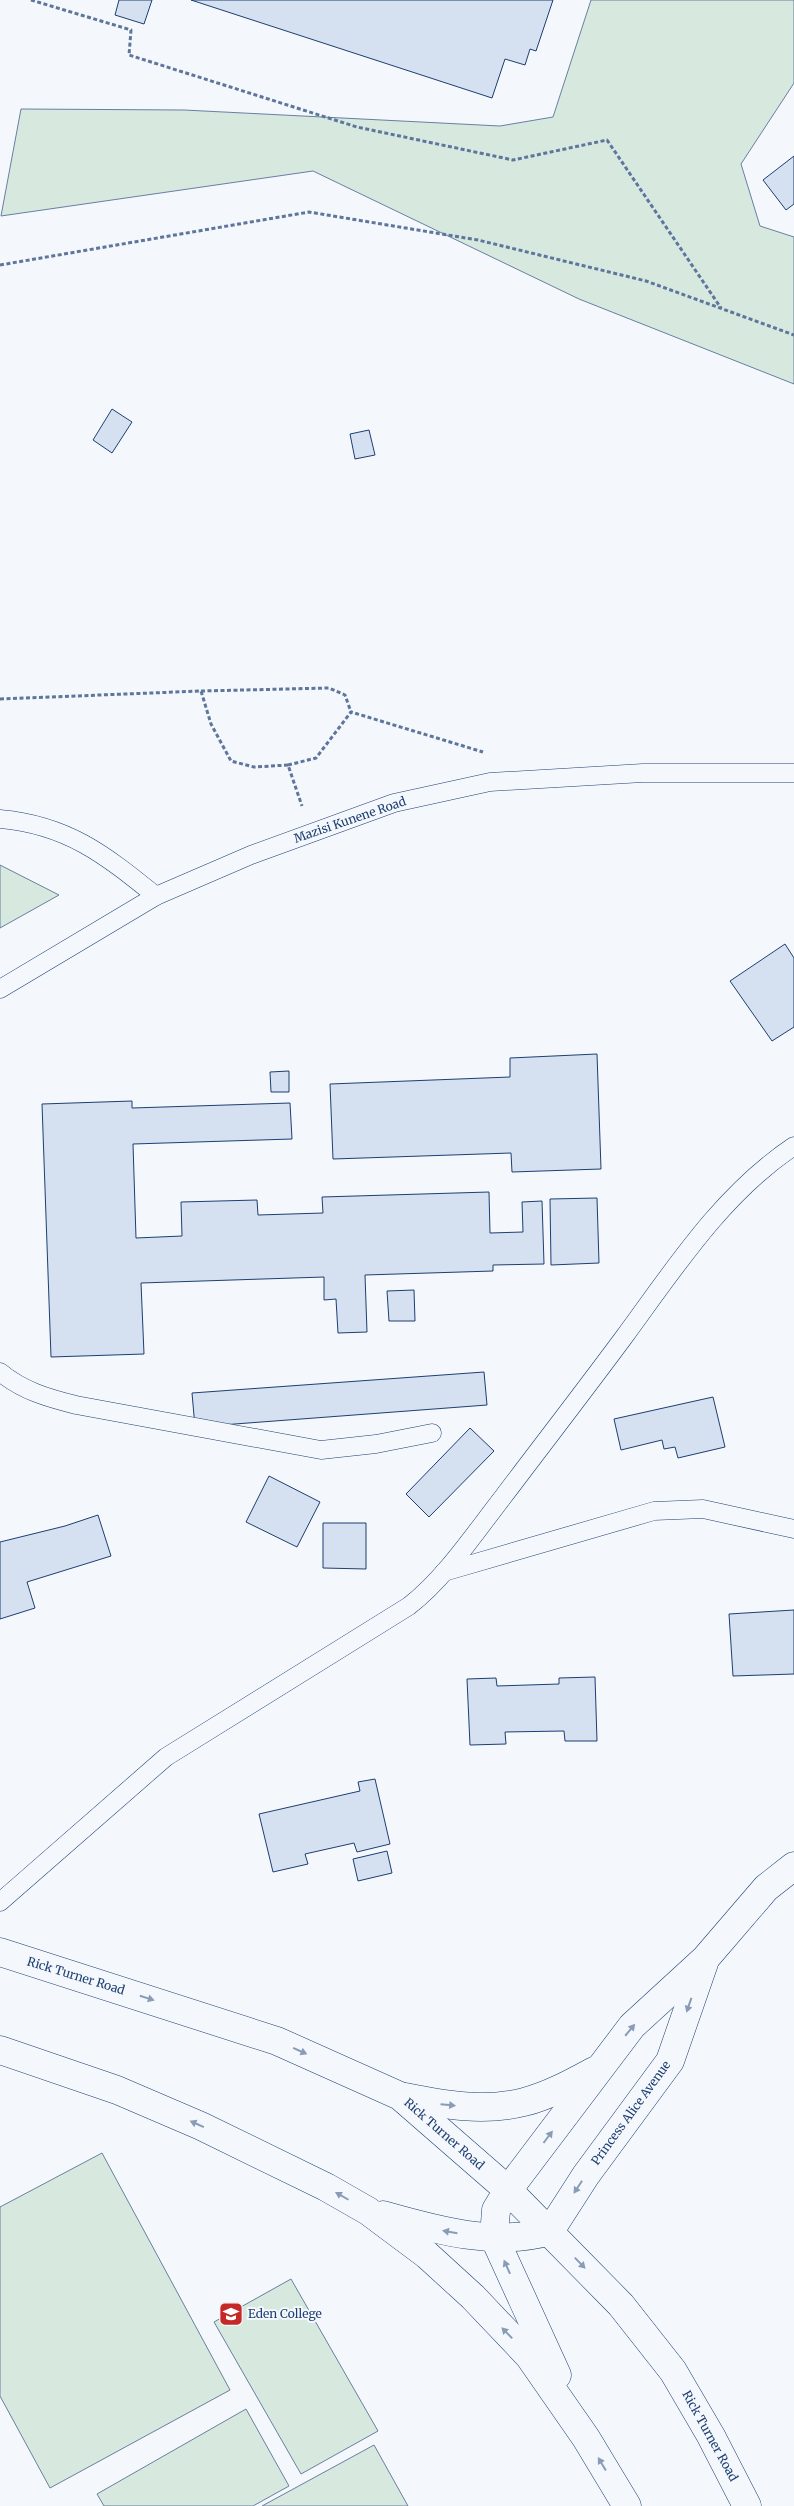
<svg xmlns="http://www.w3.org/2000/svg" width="794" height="2506" viewBox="0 0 794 2506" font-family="Merriweather,serif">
<rect width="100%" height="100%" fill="#f4f7fb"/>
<g fill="#d7e8df" stroke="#687fa3">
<polygon points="591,0 794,0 794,83 741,164 760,226 794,237 794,384 579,299 313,171 1,216 21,109 184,110 500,126 553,117"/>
<polygon points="0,865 59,895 0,928"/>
<polygon points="102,2153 230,2390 50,2488 0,2396 0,2207"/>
<polygon points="291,2279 378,2431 301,2474 214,2322"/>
<polygon points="246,2409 289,2486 253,2506 104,2506 97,2494"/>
<polygon points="374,2445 408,2506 262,2506"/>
</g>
<g fill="#d5e0f0" stroke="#1d3f73">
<polygon points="119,0 152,0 144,24 115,15"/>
<polygon points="191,0 553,0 536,51 530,49 525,65 505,59 492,98"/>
<polygon points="794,156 794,204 786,210 763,180"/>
<polygon points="112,409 132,422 112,453 93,440"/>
<polygon points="369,430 375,455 355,459 350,434"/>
<polygon points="785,944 794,958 794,1027 772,1041 730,981"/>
<polygon points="597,1054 601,1169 512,1172 511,1153 333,1159 330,1084 510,1077 510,1058"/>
<polygon points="289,1071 289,1092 271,1092 270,1072"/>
<polygon points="132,1101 132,1108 290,1103 292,1139 133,1144 136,1238 182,1236 181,1202 257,1200 258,1215 323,1213 322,1197 489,1192 490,1233 523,1232 522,1202 542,1201 544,1264 493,1265 493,1271 365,1275 367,1332 338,1333 336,1299 324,1300 324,1277 141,1283 144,1354 51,1357 42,1104"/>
<polygon points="597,1198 599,1263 551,1265 550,1199"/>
<polygon points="414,1290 415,1321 389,1321 387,1291"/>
<polygon points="484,1372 487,1405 195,1427 192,1393"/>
<polygon points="713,1397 725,1447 678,1458 675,1447 664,1449 662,1440 621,1450 614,1419"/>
<polygon points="470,1428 494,1451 429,1517 406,1494"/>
<polygon points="269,1476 320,1502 297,1547 246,1522"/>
<polygon points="98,1515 111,1556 27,1582 35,1608 0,1619 0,1542 65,1526"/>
<polygon points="323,1523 366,1523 366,1569 323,1568"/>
<polygon points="794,1610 794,1674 733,1676 729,1614"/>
<polygon points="595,1677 597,1741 565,1741 564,1731 505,1732 506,1744 470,1745 467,1679 496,1678 497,1686 559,1684 559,1678"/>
<polygon points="375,1779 390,1844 357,1852 354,1843 305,1854 308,1864 273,1872 259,1814 360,1791 358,1782"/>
<polygon points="387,1851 392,1873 358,1881 353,1859"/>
</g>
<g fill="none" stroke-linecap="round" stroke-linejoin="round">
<g stroke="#1d3f73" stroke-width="19">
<g id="lane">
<path d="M 0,819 C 68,825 105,855 156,896"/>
<polyline points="0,989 156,896 251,855 394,803 490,782 643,773 794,773"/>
<path d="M 0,1372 C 23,1391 48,1398 76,1405 L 321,1450 L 376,1444 L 432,1433"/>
<polyline points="444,1572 654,1511 703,1509 794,1529"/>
<path d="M 0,1902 L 166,1757 L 409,1606 C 446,1577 474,1534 503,1497 C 543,1444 584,1391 624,1337 C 674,1269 722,1194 794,1146"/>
</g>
</g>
<g stroke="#1d3f73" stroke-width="29">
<g id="secondary">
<polyline points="0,1952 277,2041 400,2096 508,2190 621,2305 673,2371 711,2436 747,2506"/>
<polyline points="0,2050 117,2090 201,2126 326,2187 368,2211 427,2255 473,2297 529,2356 586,2438 627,2506"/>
<path d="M 405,2097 C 444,2105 484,2112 524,2102 C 548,2096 572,2083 594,2071"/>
<path d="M 383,2215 C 436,2230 495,2247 550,2231 L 586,2175 L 670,2061 L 704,1963"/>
<polyline points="557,2375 494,2237 496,2210 508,2190 632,2026 705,1959 766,1888 794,1866"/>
</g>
</g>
<g stroke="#5e769c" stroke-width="3" stroke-dasharray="4 2.5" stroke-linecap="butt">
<polyline points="31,0 131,30 129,55 357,127 513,160 607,140 721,308"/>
<polyline points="0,265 309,212 478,240 646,281 794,335"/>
<polyline points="201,691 329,688 345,695 351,712"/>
<polyline points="0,699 201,691 211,724 231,761 254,767 288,765 302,806"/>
<polyline points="288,765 316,758 351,712 483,752"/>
</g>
<use href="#lane" stroke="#f4f7fb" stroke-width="18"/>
<use href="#secondary" stroke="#f4f7fb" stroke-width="28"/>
</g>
<defs><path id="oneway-solid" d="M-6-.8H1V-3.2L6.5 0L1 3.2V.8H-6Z" transform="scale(1.25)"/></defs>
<g fill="#889bb7">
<use href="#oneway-solid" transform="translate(147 1998) rotate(17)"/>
<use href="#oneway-solid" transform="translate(689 2005) rotate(109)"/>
<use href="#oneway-solid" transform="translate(630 2030) rotate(-50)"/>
<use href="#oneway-solid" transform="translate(300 2051) rotate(24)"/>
<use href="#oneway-solid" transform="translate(448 2105) rotate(5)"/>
<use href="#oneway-solid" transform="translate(197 2124) rotate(-156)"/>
<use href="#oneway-solid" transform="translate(548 2137) rotate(-53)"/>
<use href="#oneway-solid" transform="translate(578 2187) rotate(123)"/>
<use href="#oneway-solid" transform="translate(342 2196) rotate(-150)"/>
<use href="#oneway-solid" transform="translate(450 2232) rotate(-170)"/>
<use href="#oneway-solid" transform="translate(580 2263) rotate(46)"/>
<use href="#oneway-solid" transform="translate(507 2267) rotate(-114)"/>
<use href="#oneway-solid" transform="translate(507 2333) rotate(-134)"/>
<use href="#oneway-solid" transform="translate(602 2464) rotate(-121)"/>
</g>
<defs>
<g id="school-square" transform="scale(1.25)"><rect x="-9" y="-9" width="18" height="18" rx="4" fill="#c62828" stroke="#f4f7fb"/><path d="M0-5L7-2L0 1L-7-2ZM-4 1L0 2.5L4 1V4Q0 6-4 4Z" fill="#fff"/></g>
</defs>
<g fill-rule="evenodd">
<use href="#school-square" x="231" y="2314"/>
</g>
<g text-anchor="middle" stroke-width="4" stroke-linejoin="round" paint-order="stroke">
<g font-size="12" fill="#1d3f73" stroke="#f4f7fb">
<text transform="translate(350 820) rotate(-19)" y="4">Mazisi Kunene Road</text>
<text transform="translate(76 1976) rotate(17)" y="4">Rick Turner Road</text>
<text transform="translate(631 2113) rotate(-54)" y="4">Princess Alice Avenue</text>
<text transform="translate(444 2134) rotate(41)" y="4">Rick Turner Road</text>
<text transform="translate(710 2436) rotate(61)" y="4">Rick Turner Road</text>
</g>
<g font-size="12" fill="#1d3f73" stroke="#f4f7fb" text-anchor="start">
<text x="248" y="2318">Eden College</text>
</g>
</g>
</svg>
